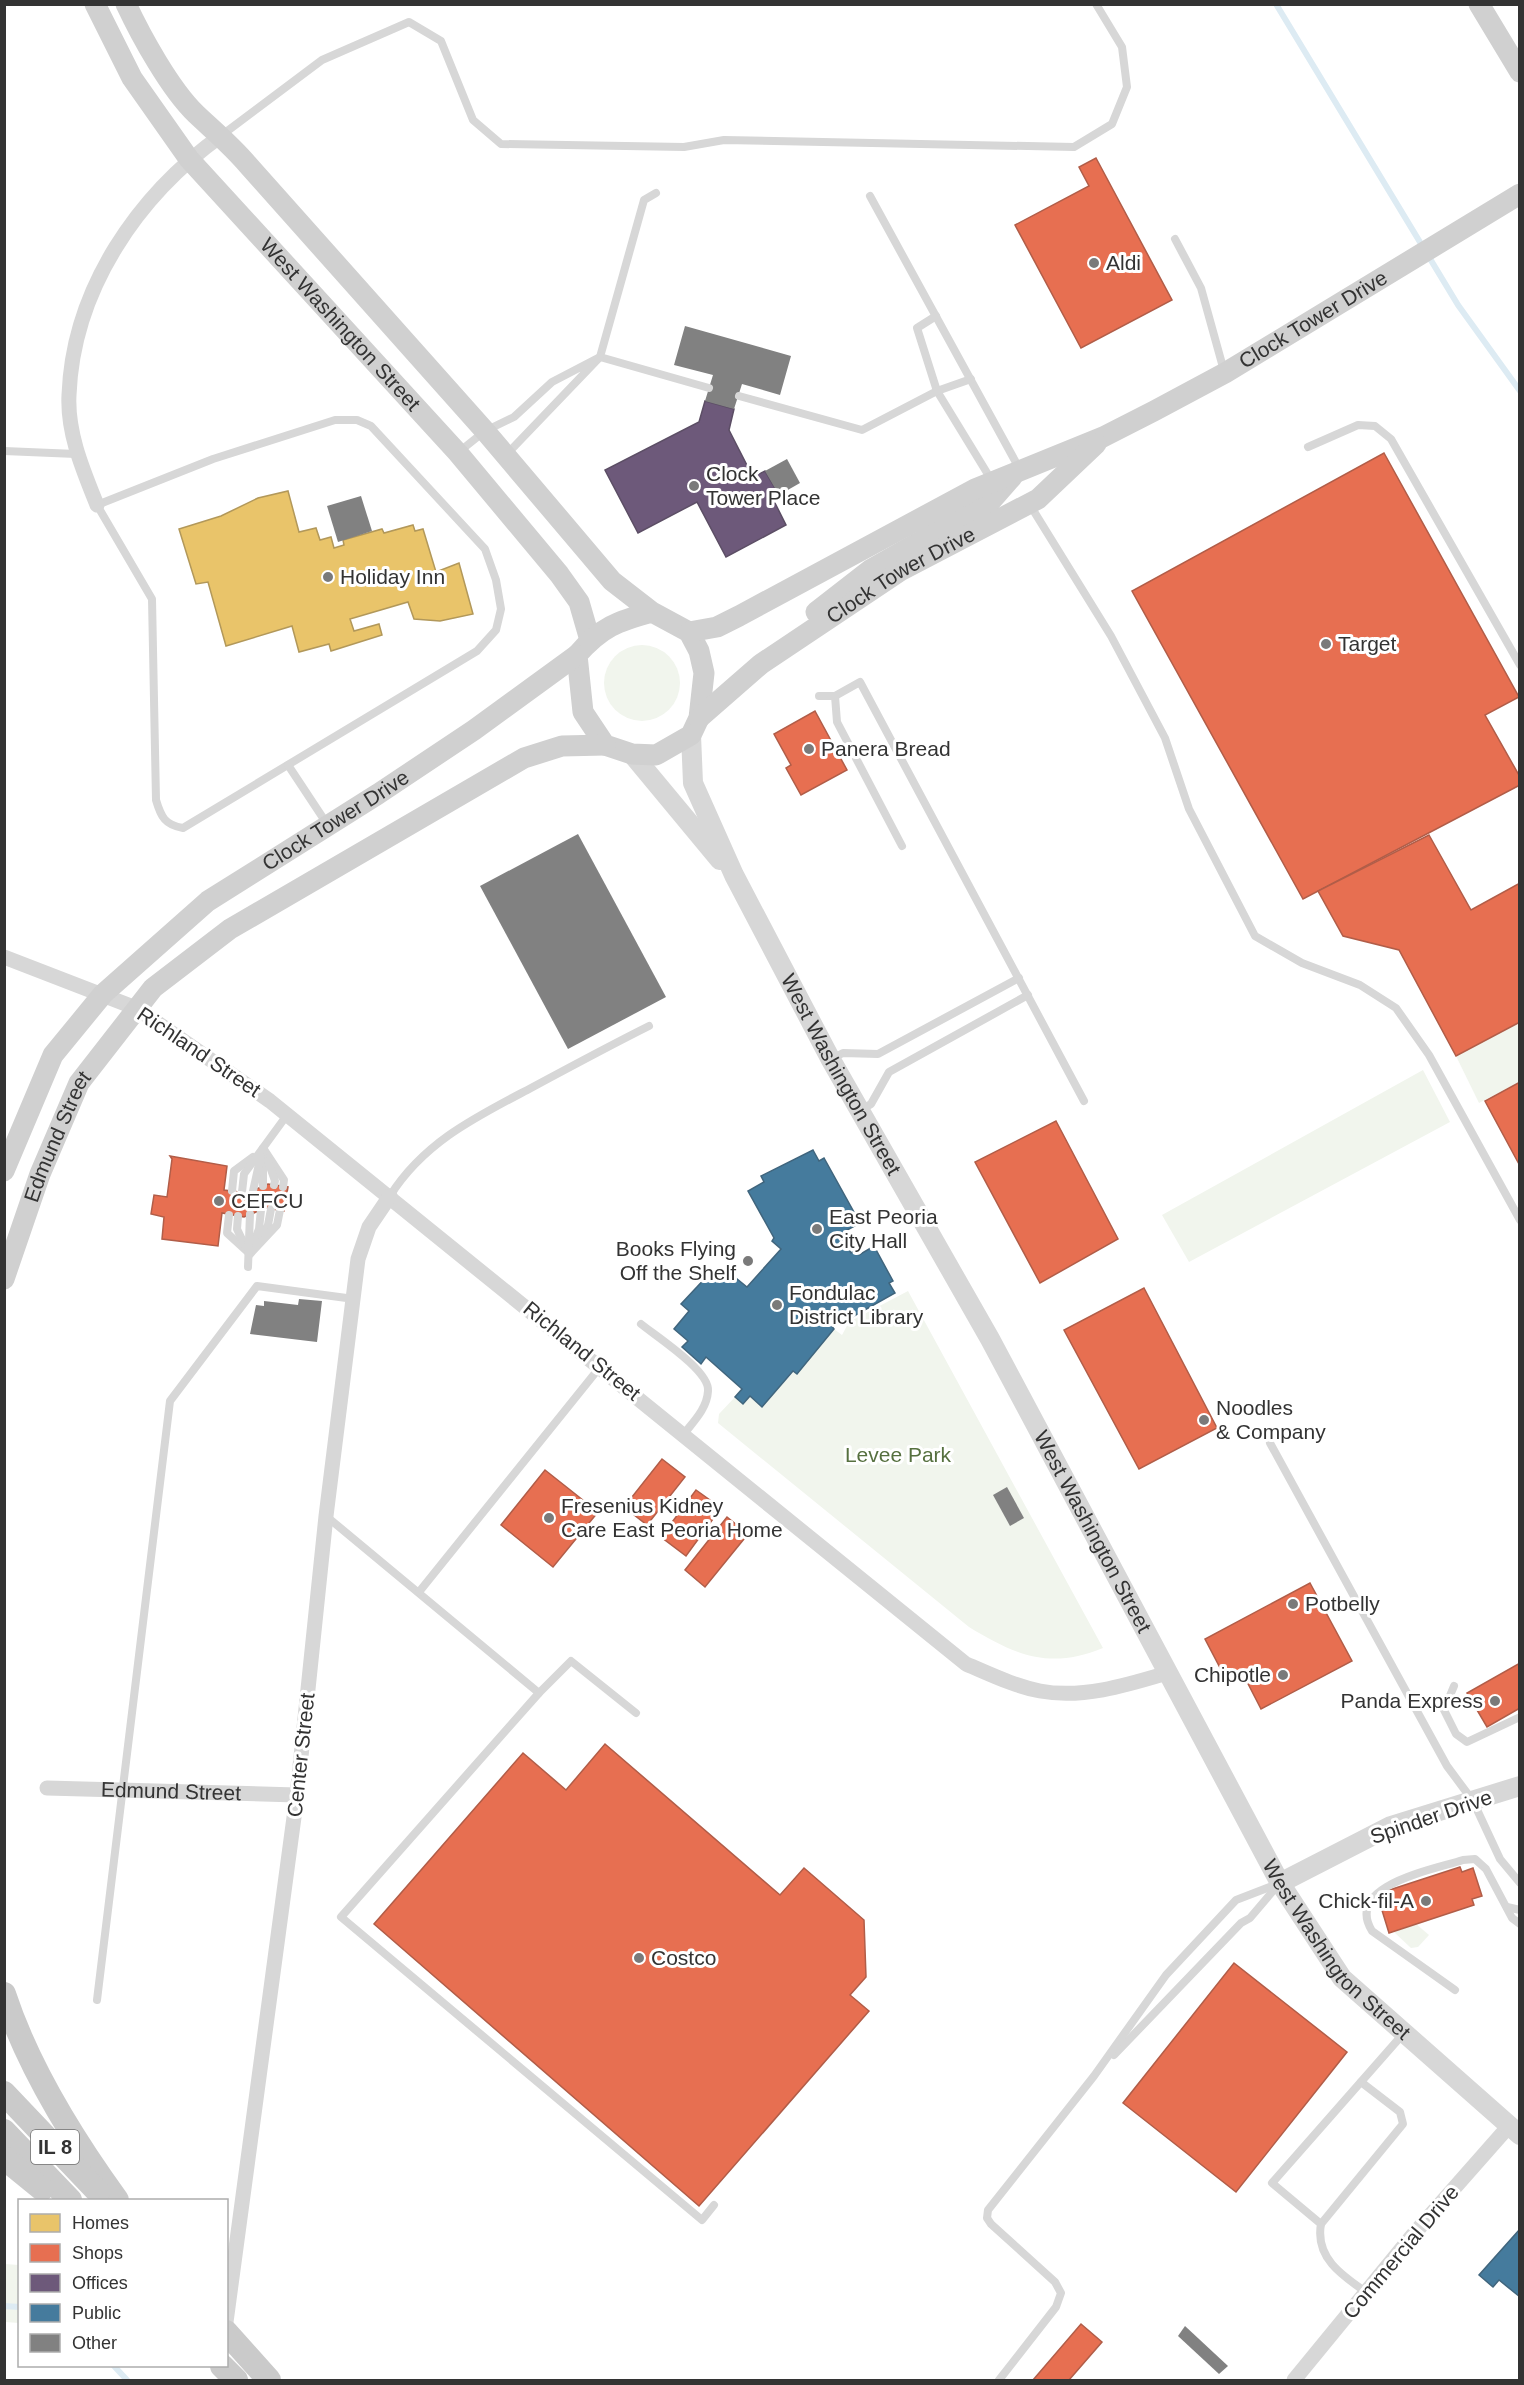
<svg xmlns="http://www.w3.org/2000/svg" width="1524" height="2385" viewBox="0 0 1524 2385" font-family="Helvetica,sans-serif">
<rect width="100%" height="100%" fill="#fff"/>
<g fill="#f1f5ed">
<circle cx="642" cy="683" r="38"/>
<polygon points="1519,1022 1519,1082 1479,1103 1456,1056"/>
<polygon points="1423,1070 1450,1122 1189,1262 1162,1215"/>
<path d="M 908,1291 L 1103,1648 C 1050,1670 1015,1655 969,1627 L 718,1423 L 719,1414 L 735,1397 L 743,1404 L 750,1396 L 762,1406 L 834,1329 L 842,1335 L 849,1322 Z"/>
<polygon points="1416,1924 1429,1935 1418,1947 1411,1948 1394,1932"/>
<polygon points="5,2264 19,2265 19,2323 5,2322"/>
</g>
<polygon fill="#e9c46a" stroke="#b2985a" stroke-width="1.5" points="288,491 299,532 316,528 320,540 331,537 334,548 344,545 343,540 382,529 384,533 413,525 415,531 423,529 436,572 459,563 473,614 440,621 414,619 408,602 350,619 354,631 379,624 382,635 331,651 329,644 299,652 292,626 226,646 208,582 196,584 179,529 221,516 258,498"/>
<g fill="#e76f51" stroke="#b15d48" stroke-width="1.5">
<polygon points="1096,158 1172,300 1081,348 1015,225 1089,186 1079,167"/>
<polygon points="1384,453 1519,697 1485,715 1520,777 1520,785 1303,899 1132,591"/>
<polygon points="815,711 847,770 801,795 786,768 791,765 774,734"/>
<polygon points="1429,835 1471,910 1520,883 1520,1022 1456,1056 1399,950 1343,936 1318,891"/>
<polygon points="1520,1082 1520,1166 1485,1101"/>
<polygon points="1056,1121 1118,1239 1040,1283 975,1162"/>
<polygon points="170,1156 227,1166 224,1190 247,1193 268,1184 288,1187 284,1211 266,1208 244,1217 222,1213 218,1246 162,1239 164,1217 151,1214 154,1195 167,1197 172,1159"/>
<polygon points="1144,1288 1217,1428 1139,1469 1064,1330"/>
<polygon points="662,1459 685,1477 647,1525 624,1507"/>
<polygon points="545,1470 598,1512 553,1567 501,1525"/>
<polygon points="696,1490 721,1508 686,1556 661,1537"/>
<polygon points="727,1517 748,1534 705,1587 685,1570"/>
<polygon points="1310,1583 1352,1661 1261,1709 1244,1676 1228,1683 1205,1639"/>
<polygon points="1520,1663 1520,1708 1487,1727 1467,1693"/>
<polygon points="605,1744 780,1895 804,1868 864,1920 866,1977 850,1995 869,2011 699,2206 374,1924 523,1753 566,1790"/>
<polygon points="1460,1867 1462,1872 1473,1868 1482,1896 1472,1899 1474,1905 1389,1933 1377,1894"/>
<polygon points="1234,1963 1347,2052 1236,2192 1123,2103"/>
<polygon points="1081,2324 1102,2342 1069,2380 1033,2380"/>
</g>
<polygon fill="#6d597a" stroke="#5c4e65" stroke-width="1.5" points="705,401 734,409 729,430 753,477 765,471 779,495 773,499 786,525 726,557 697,502 638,533 605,470 699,422"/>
<g fill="#457b9d" stroke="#40657d" stroke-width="1.5">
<polygon points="813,1150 819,1161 824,1158 860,1223 840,1234 851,1253 856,1250 859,1255 874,1246 893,1281 889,1283 895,1293 847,1320 844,1314 841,1319 834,1312 827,1320 834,1329 797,1374 793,1371 762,1407 750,1396 743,1404 735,1397 742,1389 706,1357 701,1364 682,1347 688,1341 674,1329 689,1311 681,1304 710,1273 718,1280 726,1270 747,1287 781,1249 772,1241 774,1238 748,1191 764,1182 761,1176"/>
<polygon points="1520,2229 1520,2297 1499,2280 1493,2287 1479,2275"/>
</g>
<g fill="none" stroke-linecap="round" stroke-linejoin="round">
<g stroke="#ddebf3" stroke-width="6">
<polyline points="1276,4 1458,305 1520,391"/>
<polyline points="4,2306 20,2307"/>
<polyline points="114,2366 127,2380"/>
</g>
</g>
<g fill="#818181">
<polygon points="685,326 791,356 780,395 742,384 734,409 705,401 713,375 674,365"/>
<polygon points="787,459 800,483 779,495 765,471"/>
<polygon points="361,496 372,531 338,542 327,506"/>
<polygon points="578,834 666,997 568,1049 480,886"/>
<polygon points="299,1299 322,1301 317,1342 250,1334 256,1305 264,1306 264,1301 298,1305"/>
<polygon points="1007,1487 1024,1518 1010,1526 993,1495"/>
<polygon points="1185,2326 1228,2366 1219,2374 1178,2336"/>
</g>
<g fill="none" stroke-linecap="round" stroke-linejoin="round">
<g stroke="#d7d7d7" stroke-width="8">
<polyline points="222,135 322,60 409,22 441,41 473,120 501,144 684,147 724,140 1074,147 1112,124 1127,87 1122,47 1096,4"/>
<polyline points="656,193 644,200 600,357 709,388"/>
<polyline points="870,196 1019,468"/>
<polyline points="1175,239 1201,288 1224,371"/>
<polyline points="936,316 917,328 937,391 992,481"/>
<polyline points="739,396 862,430 937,391 971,379"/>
<path d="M 335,420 L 357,420 L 371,426 L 485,549 L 496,580 L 501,609 L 496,630 L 477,651 L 183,828 C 165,825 161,817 156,800 L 152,599 L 97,505 L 213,459 Z"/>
<polyline points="1308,447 1358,425 1375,426 1391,439 1520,665"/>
<polyline points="4,451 76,454"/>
<polyline points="460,451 485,431 514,417 552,382 600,357 507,454"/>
<polyline points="1030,505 1111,636 1165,738 1189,809 1255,936 1302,963 1360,985 1396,1008 1429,1055 1520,1220"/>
<polyline points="819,696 835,696 860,682 1084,1101"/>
<polyline points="835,696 837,722 902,846"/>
<polyline points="288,765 327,824"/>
<polyline points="831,1059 843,1053 878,1054 1019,978"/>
<polyline points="861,1110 871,1104 889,1072 1028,995"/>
<polyline points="263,1148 284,1180 283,1187"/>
<polyline points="263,1156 263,1186"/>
<polyline points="268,1161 275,1181 274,1185"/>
<polyline points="232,1191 234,1171 253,1157"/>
<polyline points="253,1191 261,1155"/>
<polyline points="242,1192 244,1174 287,1115"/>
<path d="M 390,1196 C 424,1142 476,1117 531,1088 C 570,1067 609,1046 649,1026"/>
<polyline points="229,1215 227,1233 250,1254"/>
<polyline points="238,1216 237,1229 246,1248"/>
<polyline points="260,1238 268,1225 271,1209"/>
<polyline points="251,1250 259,1229 261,1210"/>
<polyline points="250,1254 277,1225 280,1210"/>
<polyline points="248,1267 250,1214"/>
<path d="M 641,1324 C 657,1337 710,1371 708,1391 C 707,1409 693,1422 683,1435"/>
<polyline points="1270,1443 1447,1766 1473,1801 1500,1859 1520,1883"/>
<polyline points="326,1516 539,1693"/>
<polyline points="419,1592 600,1367"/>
<polyline points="1454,1686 1444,1710 1456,1734 1467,1742 1520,1717"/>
<polyline points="636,1713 571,1661 539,1693 341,1917 702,2220 714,2205"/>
<polyline points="1507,1907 1520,1910"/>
<path d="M 1455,1990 L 1372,1931 C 1344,1885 1433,1870 1463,1860 L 1475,1859 L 1486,1869 L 1512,1918 L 1520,1924"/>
<polyline points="97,2000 170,1401 257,1286 354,1299"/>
<polyline points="1114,2055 1241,1923 1250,1918 1278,1885"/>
<polyline points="1321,2224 1403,2124 1400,2112 1361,2082"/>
<path d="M 1366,2292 C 1341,2275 1315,2257 1321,2224 L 1272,2183 L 1403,2034"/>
<polyline points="999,2380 1056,2307 1061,2293 1055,2282 991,2224 987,2218 988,2210 1094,2076 1166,1975 1236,1900 1280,1883"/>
</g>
<g stroke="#d7d7d7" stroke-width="15">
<path d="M 97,505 C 83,470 67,433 69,395 C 73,289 138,195 222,135"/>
<path d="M 4,957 L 136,1008 L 270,1101 L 966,1664 C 990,1674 1014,1686 1040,1691 C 1082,1699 1127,1685 1167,1673"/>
<path id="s1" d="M 47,1788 L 297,1795"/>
<polyline points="226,2322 297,1795 326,1516 358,1259 369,1227 390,1196"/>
<polyline points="1294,2380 1412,2236 1509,2126"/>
</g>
<g stroke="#d7d7d7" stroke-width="20">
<path id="s2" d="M 691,735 L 693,783 L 734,875 L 831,1060 L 990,1339 L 1280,1883 L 1342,1978 L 1520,2135"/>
<polyline points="632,754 720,860"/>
<polyline points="1280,1883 1391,1826 1520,1786"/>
</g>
<g stroke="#d0d0d0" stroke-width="21">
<path id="s3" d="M 95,4 L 132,78 L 189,159 L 458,453 L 559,574 L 579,602 L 590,640"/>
<path d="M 126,4 C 141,36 170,89 196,114 C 214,131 232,146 248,165 L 485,431 L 612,581 L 652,612 L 689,632 L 699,651 L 704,673 L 699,718 L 691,735 L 656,755 L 632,754 L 605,745 L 583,712 L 577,655 C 601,627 618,621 652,612"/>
<polyline points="1479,4 1520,72"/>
<polyline points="816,612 870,570 990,502 1012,477"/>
<path id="s4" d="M 689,632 L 717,627 L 739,616 L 975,489 L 1103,437 L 1154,411 L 1225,373 L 1520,194"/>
<path id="s5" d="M 699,718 L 761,664 L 900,571 L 1038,499 L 1096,444"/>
<path id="s6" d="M 4,1171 L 53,1055 L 103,994 L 208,901 L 378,794 L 474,730 L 577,655"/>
<path id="s7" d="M 4,1279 L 40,1174 L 79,1083 L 153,988 L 230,929 L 524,758 L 562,746 L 605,745"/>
</g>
<g stroke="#cacaca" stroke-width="24">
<path d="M 4,1994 C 28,2067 72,2138 117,2200"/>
<polyline points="4,2093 98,2192"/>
<polyline points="4,2131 70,2200"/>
<polyline points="4,2158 42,2189"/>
<polyline points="226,2332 269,2380"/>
<polyline points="222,2366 236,2380"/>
</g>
</g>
<g fill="#7a7a7a" stroke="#fff" stroke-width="2">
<circle cx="1094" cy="263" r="6"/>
<circle cx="694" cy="486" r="6"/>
<circle cx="328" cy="577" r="6"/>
<circle cx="1326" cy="644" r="6"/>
<circle cx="809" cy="749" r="6"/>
<circle cx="219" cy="1201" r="6"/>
<circle cx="817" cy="1229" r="6"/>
<circle cx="748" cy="1261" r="6"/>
<circle cx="777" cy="1305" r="6"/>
<circle cx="1204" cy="1420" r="6"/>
<circle cx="549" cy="1518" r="6"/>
<circle cx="1293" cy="1604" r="6"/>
<circle cx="1283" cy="1675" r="6"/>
<circle cx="1495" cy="1701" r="6"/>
<circle cx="1426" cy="1901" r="6"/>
<circle cx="639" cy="1958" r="6"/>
</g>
<g text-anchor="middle" stroke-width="6" stroke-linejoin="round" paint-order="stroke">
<rect fill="#fff" stroke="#707070" stroke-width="1.5" x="31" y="2130" width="48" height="34" rx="4.5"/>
<g font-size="20" font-weight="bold" fill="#333">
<text x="55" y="2154">IL 8</text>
</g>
<g font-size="21" fill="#333" stroke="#fff" text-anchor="start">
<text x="1106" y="270">Aldi</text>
<text x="706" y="481">Clock<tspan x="706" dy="24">Tower Place</tspan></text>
<text x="340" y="584">Holiday Inn</text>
<text x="1338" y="651">Target</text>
<text x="821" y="756">Panera Bread</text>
<text x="231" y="1208">CEFCU</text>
<text x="829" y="1224">East Peoria<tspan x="829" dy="24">City Hall</tspan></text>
<text x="736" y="1256" text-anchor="end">Books Flying<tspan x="736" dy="24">Off the Shelf</tspan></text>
<text x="789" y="1300">Fondulac<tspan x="789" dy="24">District Library</tspan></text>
<text x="1216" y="1415">Noodles<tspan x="1216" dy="24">&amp; Company</tspan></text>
<text x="561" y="1513">Fresenius Kidney<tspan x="561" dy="24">Care East Peoria Home</tspan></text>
<text x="1305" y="1611">Potbelly</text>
<text x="1271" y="1682" text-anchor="end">Chipotle</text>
<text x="1483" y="1708" text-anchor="end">Panda Express</text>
<text x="1414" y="1908" text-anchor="end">Chick-fil-A</text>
<text x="651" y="1965">Costco</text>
</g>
<g font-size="21" fill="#333" stroke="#fff">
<text dy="7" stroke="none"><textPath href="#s4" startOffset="700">Clock Tower Drive</textPath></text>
<text dy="7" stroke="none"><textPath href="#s3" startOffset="406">West Washington Street</textPath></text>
<text dy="7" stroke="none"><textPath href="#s5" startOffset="248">Clock Tower Drive</textPath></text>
<text dy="7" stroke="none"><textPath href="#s6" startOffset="496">Clock Tower Drive</textPath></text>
<text transform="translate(199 1052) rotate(34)" y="7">Richland Street</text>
<text dy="7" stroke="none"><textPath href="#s2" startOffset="375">West Washington Street</textPath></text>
<text dy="7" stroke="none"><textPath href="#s7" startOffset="152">Edmund Street</textPath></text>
<text transform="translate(582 1351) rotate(39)" y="7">Richland Street</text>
<text dy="7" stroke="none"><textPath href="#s2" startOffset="897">West Washington Street</textPath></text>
<text transform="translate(301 1755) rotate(-84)" y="7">Center Street</text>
<text dy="7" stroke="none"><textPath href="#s1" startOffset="124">Edmund Street</textPath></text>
<text transform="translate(1431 1817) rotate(-19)" y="7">Spinder Drive</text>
<text dy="7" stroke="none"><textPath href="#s2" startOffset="1383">West Washington Street</textPath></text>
<text transform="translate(1401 2252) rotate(-50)" y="7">Commercial Drive</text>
</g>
<g font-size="21" fill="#56703f" stroke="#fff">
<text x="898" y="1462">Levee Park</text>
</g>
</g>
<rect width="1524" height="2385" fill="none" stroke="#333333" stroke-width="12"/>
<rect x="18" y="2199" width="210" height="168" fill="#ffffff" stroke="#adadad" stroke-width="1.5"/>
<rect x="30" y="2214" width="30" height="18" fill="#e9c46a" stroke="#adadad" stroke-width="1.5"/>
<text x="72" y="2229" font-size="18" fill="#333333">Homes</text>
<rect x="30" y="2244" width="30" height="18" fill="#e76f51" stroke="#adadad" stroke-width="1.5"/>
<text x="72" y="2259" font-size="18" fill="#333333">Shops</text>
<rect x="30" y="2274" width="30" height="18" fill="#6d597a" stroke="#adadad" stroke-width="1.5"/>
<text x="72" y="2289" font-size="18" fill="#333333">Offices</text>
<rect x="30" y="2304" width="30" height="18" fill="#457b9d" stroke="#adadad" stroke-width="1.5"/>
<text x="72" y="2319" font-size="18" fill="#333333">Public</text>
<rect x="30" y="2334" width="30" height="18" fill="#818181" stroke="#adadad" stroke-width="1.5"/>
<text x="72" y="2349" font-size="18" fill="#333333">Other</text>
</svg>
